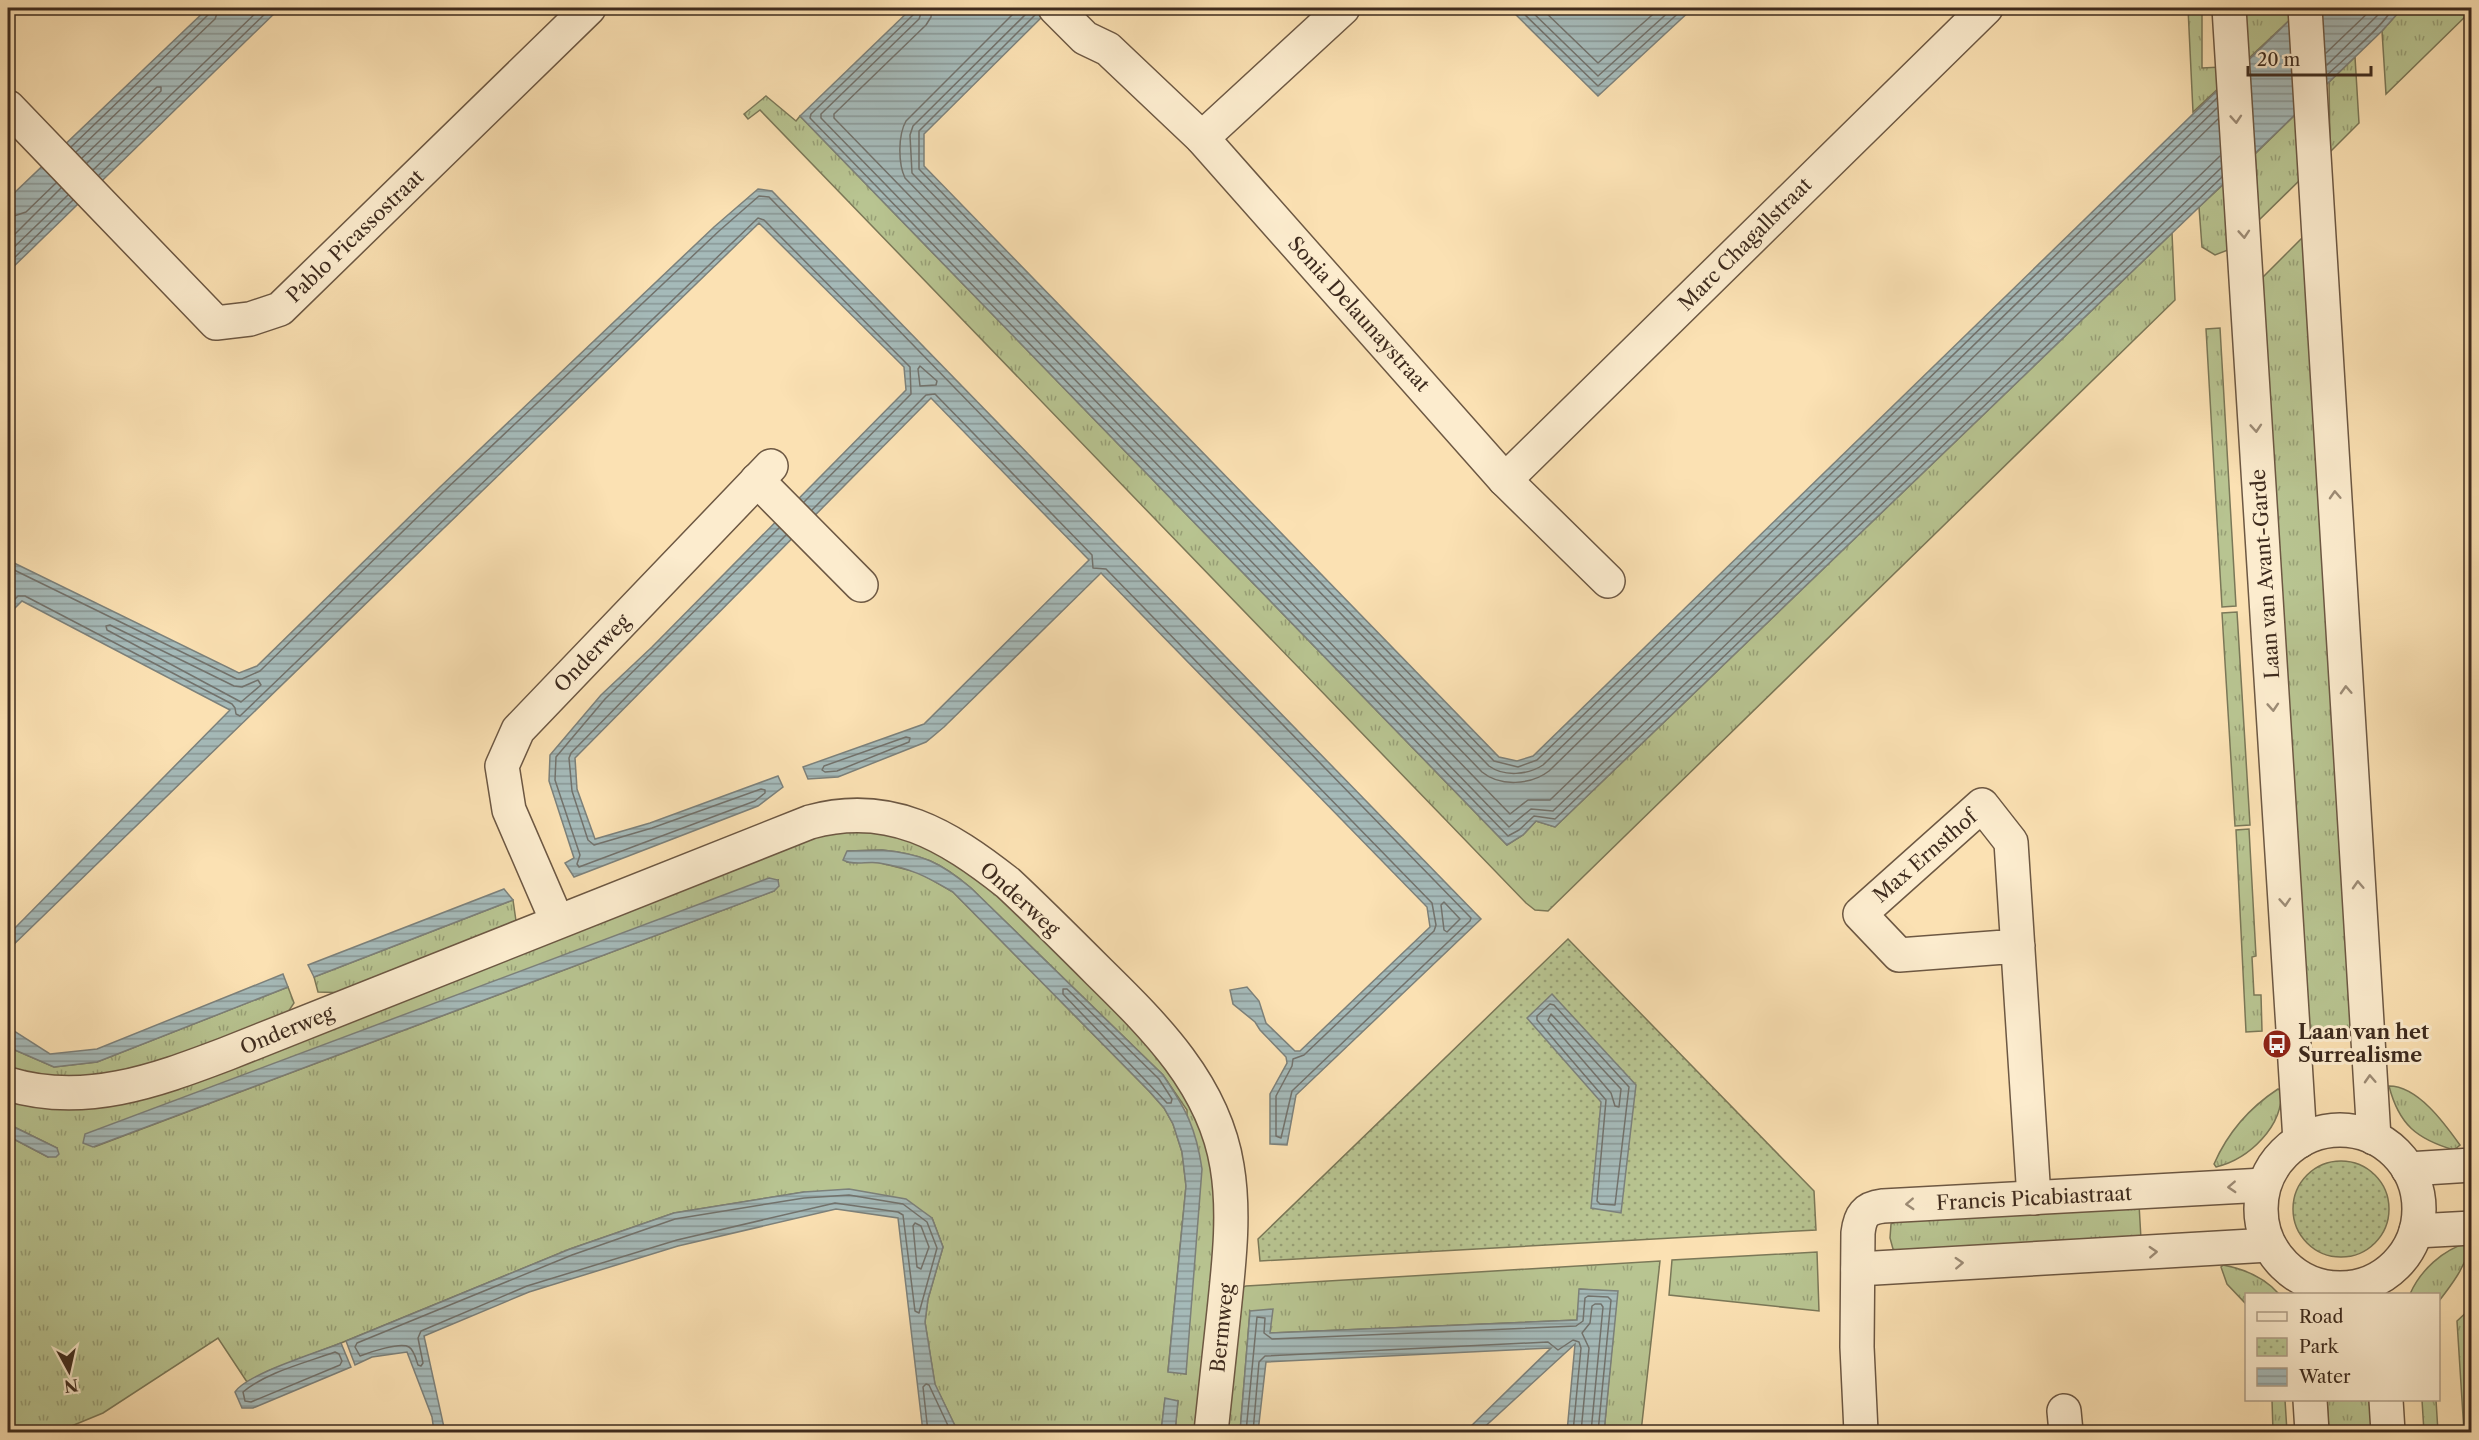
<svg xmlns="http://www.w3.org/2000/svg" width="2479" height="1440" viewBox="0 0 2479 1440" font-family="'Libre Caslon Text',serif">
<defs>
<pattern id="grass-tufts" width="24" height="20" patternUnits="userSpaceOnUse" patternTransform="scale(1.5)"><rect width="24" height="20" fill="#b8c491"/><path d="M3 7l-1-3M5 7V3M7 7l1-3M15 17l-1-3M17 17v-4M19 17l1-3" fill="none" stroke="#979f76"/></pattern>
<pattern id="park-dots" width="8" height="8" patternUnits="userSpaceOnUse" patternTransform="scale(1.5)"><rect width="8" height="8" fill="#b8c491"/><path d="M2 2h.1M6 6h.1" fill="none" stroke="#979f76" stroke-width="1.8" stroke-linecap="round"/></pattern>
<pattern id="water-rules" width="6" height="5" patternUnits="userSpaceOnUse" patternTransform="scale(1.5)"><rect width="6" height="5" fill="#a5bab9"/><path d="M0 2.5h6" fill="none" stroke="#889796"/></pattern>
</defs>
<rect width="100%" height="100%" fill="#fbe1b3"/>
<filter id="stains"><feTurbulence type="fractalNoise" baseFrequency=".00333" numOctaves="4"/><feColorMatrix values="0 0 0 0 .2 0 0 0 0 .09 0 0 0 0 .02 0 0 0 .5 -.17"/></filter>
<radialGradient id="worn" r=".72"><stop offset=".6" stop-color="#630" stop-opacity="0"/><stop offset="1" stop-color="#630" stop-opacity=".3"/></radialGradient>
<g fill="url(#grass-tufts)" stroke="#7b7858" stroke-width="1.5" fill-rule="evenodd">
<polygon points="2188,8 2202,8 2202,68 2221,67 2222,85 2193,112"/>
<polygon points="2245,8 2294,8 2295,15 2248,59"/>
<polygon points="2398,8 2471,8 2471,11 2386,94 2382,31 2398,13"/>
<polygon points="2355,57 2359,123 2330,152 2329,82"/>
<polygon points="766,96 796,121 800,116 1507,845 1523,835 1536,821 1555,827 2172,233 2175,300 1548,911 1535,910 1526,903 760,110 748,119 744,114"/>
<polygon points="2299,111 2303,177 2259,220 2255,154"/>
<polygon points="2227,181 2229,245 2228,250 2215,255 2202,247 2199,207"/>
<polygon points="2305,235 2354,1027 2306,1030 2260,280"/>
<polygon points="2220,328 2236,606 2222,607 2206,329"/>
<polygon points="2237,612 2250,825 2235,826 2222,613"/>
<path d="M 862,828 L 928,843 L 1009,902 L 1176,1074 L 1210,1144 L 1218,1192 L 1200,1432 L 1175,1432 L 1178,1401 L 1165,1399 L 1161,1432 L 958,1432 L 935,1385 L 925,1322 L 928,1299 L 943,1247 L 932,1218 L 804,1192 L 674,1213 L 570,1249 L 341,1343 L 268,1371 L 247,1382 L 218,1338 L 103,1413 L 57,1432 L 8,1432 L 8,1136 L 48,1157 L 57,1148 L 8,1124 L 8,1094 L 74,1105 L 817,835 ZM 882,850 C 922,854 940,862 971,888 L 1163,1075 L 1187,1110 L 1186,1374 L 1168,1371 L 1186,1186 L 1182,1152 L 1173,1124 L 1164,1108 L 1149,1091 L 953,892 L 920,873 L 877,862 L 847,862 L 848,851 ZM 778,880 L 774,891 L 94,1147 Z"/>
<polygon points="2249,829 2256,956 2252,957 2254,995 2261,995 2262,1031 2246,1032 2236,830"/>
<polygon points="513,900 516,921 511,927 350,993 318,992 314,977"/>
<polygon points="288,987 294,1003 282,1021 178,1061 91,1081 8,1071 8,1047 54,1067 97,1062"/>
<path d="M 2389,1086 C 2418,1086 2445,1124 2460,1145 L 2454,1150 C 2417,1139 2399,1125 2389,1086 Z"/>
<path d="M 2278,1089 L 2281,1090 C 2284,1126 2249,1159 2216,1167 L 2214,1164 C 2228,1132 2249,1108 2278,1089 Z"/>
<polygon points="2139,1204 2141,1239 1906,1256 1893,1249 1890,1238 1891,1224 1904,1217"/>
<path d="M 2468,1243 L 2471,1246 C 2464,1268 2453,1283 2439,1301 L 2438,1294 L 2410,1294 C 2420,1271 2443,1249 2468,1243 Z"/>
<polygon points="1817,1252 1819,1311 1669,1295 1672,1260"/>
<polygon points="1660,1261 1641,1432 1604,1432 1617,1292 1580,1289 1577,1320 1270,1333 1250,1311 1240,1432 1221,1432 1236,1289 1246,1286"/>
<path d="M 2223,1265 C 2245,1269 2264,1277 2279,1294 L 2246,1294 L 2246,1304 L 2227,1284 L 2221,1267 Z"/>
<polygon points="2471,1308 2471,1432 2464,1432 2457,1321"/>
<polygon points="2272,1400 2285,1400 2287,1432 2273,1432"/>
<polygon points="2327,1400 2376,1400 2378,1432 2329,1432"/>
<polygon points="2422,1400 2436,1400 2438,1432 2424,1432"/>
</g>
<g fill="url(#park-dots)" stroke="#7b7858" stroke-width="1.5">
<polygon points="1568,939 1814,1191 1816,1230 1260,1261 1258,1239"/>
<circle cx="2341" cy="1209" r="48"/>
</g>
<g fill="url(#water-rules)" stroke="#7c817b" stroke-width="1.5">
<polygon points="208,8 280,8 8,272 8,196 13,194"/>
<polygon points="912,8 1051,8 924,134 924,166 1499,757 1517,761 1533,756 2302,8 2398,8 2398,13 2382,31 1555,827 1536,821 1523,835 1507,845 800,116"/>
<polygon points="1509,8 1693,8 1598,96"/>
<polygon points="758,189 772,191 1481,919 1296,1095 1287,1145 1270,1144 1270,1094 1287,1063 1286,1057 1260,1030 1255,1022 1233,1004 1230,990 1247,987 1259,1001 1266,1023 1295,1051 1300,1051 1430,927 1427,907 1101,573 944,727 926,742 838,777 808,779 803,767 924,724 1089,560 931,398 575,758 577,789 595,839 650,823 778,776 783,787 758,806 574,877 565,863 574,858 549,781 550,755 601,695 652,647 906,390 904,367 759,223 8,950 8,935 230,710 22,601 8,615 8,560 239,673 257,666 439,488 714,227"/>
<path d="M 882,850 C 922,854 940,862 971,888 L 1163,1075 C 1186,1109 1196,1128 1202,1169 L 1186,1374 L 1168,1372 L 1186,1186 L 1182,1152 L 1173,1124 L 1164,1108 L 1149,1091 L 953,892 C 926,876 910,868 879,863 C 868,861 853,866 843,860 L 847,851 Z"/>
<polygon points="769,878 778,880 779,886 774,891 93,1147 83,1143 85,1134"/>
<polygon points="504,889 513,900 314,977 308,965"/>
<polygon points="283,974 288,987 97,1062 54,1067 8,1047 8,1027 50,1054 97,1049"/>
<polygon points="1552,994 1636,1085 1621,1213 1591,1208 1601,1102 1527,1018"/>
<polygon points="8,1124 57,1148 59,1154 56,1157 48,1157 8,1136"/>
<polygon points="849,1189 906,1199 932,1218 943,1247 928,1299 925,1322 935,1384 958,1432 923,1432 898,1218 836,1209 678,1246 529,1292 424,1336 445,1432 434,1432 432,1417 407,1352 372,1357 355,1365 346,1341 570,1249 674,1213 804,1192"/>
<polygon points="1579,1289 1618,1291 1604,1432 1567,1432 1575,1344 1479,1432 1465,1432 1551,1348 1266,1362 1258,1432 1240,1432 1250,1311 1273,1309 1270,1333 1577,1320"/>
<path d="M 341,1343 L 351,1367 L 253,1408 L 242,1408 L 235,1392 C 246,1374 319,1352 341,1343 Z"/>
<polygon points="1165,1398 1178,1401 1175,1432 1161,1432"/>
</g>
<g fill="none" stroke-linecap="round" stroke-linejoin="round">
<g stroke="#72726c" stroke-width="1.5">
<polyline points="915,8 914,14 811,114 810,118 1508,836 1519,830 1534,816 1555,819 2222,177"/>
<polyline points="923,8 919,19 821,114 821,118 1509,827 1531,809 1553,811 2221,168"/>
<polyline points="932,8 931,17 926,25 834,114 834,118 1510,814 1528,800 1550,800 2220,156"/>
<path d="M 1019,8 L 906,121 C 898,135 898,163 905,178 L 1482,772 C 1500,787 1531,785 1549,771 L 2218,119"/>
<path d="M 1032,8 L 913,126 L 910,135 L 912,173 L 1489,766 C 1504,777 1528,775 1543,765 L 2217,108"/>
<polyline points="1518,8 1598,86 1684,8"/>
<polyline points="1528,8 1598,76 1673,8"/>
<polyline points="1541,8 1598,63 1660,8"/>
<polyline points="1038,12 919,131 919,169 1494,761 1518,767 1537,760 2217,98"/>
<polyline points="2326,53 2373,8"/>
<polyline points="2327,65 2385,8"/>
<path d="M 2327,75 C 2341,62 2388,22 2392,8"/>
<polyline points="71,147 209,14 212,8"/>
<polyline points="76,152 215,19 219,8"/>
<polyline points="82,158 157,87 161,87 161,91 87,163"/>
<polyline points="93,170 261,8"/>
<polyline points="99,175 271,8"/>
<polyline points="8,218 26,212 56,183"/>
<polyline points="8,241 61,188"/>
<polyline points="8,253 68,195"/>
<polyline points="8,264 73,200"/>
<polygon points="920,366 937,381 936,385 920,386 918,369"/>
<polyline points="779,528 605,699 556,757 555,780 580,855 577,864 579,867 755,801 765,793 765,790 761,789 652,828 594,845 588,840 572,791 569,758 571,753 786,535"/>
<polyline points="8,567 237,679 242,679 260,671 443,492 719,231 759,196 769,197 1471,918 1470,921 1292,1091 1281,1138 1276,1136 1276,1096 1292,1066 1293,1059 1304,1055 1434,931 1436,925 1432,903 1106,569 1093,568 1092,555 935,394 926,395 812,510"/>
<polyline points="8,606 18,596 25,596 232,704 235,708 236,714 240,716 758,218 764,220 910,367 911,394 804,502"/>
<polygon points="110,625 234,686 242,687 258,680 261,685 241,702 107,630 106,626"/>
<polygon points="906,737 910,738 909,742 837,771 825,772 822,770 824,766"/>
<polygon points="1444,902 1460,919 1447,932 1444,930 1441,905"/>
<polygon points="1063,989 1067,989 1159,1079 1172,1099 1171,1103 1167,1103 1063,994"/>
<polygon points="1550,1004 1554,1005 1629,1087 1615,1205 1600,1204 1597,1201 1606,1100 1537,1020 1537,1016"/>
<polygon points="1551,1014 1621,1089 1619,1107 1615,1106 1611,1093 1548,1020"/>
<path d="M 849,1195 L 903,1204 L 927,1222 L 937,1248 L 919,1313 L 915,1311 L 903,1215 L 898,1212 L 835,1203 L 677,1240 L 527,1286 L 421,1331 L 418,1338 L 423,1363 L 421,1366 L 418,1365 C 416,1359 414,1350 409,1347 C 400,1342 370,1352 360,1356 L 355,1347 L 357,1343 L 572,1255 L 675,1219 L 804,1198 Z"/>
<polygon points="915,1223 921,1226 929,1247 921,1269 917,1267 913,1226"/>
<path d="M 335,1352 L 339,1354 L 342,1361 L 340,1365 L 251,1402 L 245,1401 L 243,1392 C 267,1372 305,1363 335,1352 Z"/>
<polyline points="928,1432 923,1387 926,1384 929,1385 951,1432"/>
<polyline points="1246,1432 1257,1317 1265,1318 1264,1333 1272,1339 1576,1326 1583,1321 1585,1298 1588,1296 1608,1297 1611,1300 1598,1432"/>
<polyline points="1253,1432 1259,1362 1265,1356 1548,1342 1558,1350 1573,1340 1579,1342 1581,1348 1573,1432"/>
<polyline points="1581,1432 1589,1348 1582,1333 1590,1323 1592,1306 1595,1304 1601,1304 1603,1307 1591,1432"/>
</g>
<g stroke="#6d5843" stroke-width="36">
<g id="minor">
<polyline points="1055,8 1085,38 1108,49 1202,138 1505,480 1608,581"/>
<polyline points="2229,8 2300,1141"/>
<polyline points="2305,8 2374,1138"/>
<polyline points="8,107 216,323 250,319 280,309 589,8"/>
<polyline points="1202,138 1343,8"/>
<polyline points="757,480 861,585"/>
<polyline points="1505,480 1986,8"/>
<polyline points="557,921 509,810 502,766 518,730 771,466"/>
<polyline points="2018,946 1899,955 1860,914 1982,805 2011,842 2034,1198"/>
<path d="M 8,1084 C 84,1107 155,1081 226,1054 L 810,822 C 890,800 947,835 1008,883 C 1039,912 1069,942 1099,972 C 1155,1027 1214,1085 1227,1166 C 1235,1213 1229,1263 1224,1311 C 1220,1351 1215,1392 1211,1432"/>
<circle cx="2340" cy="1209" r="79"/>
<polyline points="2408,1169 2472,1165"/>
<polyline points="2416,1231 2472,1228"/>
<polyline points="1858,1269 2269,1245"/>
<polyline points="2310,1400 2312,1432"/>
<polyline points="2386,1400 2388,1432"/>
<polyline points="2064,1411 2066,1432"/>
<path d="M 1861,1432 L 1857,1347 L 1858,1233 C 1860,1216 1865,1208 1883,1206 L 2264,1185"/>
</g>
</g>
<use href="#minor" stroke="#fcecce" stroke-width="33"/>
</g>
<defs><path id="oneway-chevron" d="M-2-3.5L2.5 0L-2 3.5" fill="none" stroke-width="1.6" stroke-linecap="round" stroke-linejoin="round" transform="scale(1.5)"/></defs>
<g stroke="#9d8c76">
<use href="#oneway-chevron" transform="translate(2236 119) rotate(86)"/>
<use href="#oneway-chevron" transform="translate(2244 234) rotate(86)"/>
<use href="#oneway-chevron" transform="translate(2256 428) rotate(86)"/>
<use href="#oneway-chevron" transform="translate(2335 495) rotate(-93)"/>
<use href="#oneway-chevron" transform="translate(2346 690) rotate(-93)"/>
<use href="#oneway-chevron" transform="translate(2273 707) rotate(86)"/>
<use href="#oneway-chevron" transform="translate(2358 885) rotate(-93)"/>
<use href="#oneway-chevron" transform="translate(2285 902) rotate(86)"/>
<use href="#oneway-chevron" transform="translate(2370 1079) rotate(-93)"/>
<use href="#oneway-chevron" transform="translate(2232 1187) rotate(177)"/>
<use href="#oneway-chevron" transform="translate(1910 1204) rotate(177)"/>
<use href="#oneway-chevron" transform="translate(2153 1252) rotate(-3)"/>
<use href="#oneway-chevron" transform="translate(1959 1263) rotate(-3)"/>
</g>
<defs>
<g id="bus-disc" transform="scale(1.5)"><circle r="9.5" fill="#8f2418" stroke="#fcecce"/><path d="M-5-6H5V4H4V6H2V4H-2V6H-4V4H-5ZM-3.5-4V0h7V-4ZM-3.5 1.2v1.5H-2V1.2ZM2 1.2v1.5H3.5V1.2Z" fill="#fff"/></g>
</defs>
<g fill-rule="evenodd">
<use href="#bus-disc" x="2277" y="1044"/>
</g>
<g text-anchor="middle" stroke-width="6" stroke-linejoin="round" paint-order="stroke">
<g font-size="20" fill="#3e2b1e" stroke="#fcecce">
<text transform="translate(355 236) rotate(-44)" y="7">Pablo Picassostraat</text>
<text transform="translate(1745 244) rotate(-45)" y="7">Marc Chagallstraat</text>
<text transform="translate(1359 314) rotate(48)" y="7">Sonia Delaunaystraat</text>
<text transform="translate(2265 574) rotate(-94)" y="7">Laan van Avant-Garde</text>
<text transform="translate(592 653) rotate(-46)" y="7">Onderweg</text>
<text transform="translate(1925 856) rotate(-41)" y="7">Max Ernsthof</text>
<text transform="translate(1020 899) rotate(42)" y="7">Onderweg</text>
<text transform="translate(287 1030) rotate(-22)" y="7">Onderweg</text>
<text transform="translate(2034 1198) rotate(-3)" y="7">Francis Picabiastraat</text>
<text transform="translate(1222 1328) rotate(-84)" y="7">Bermweg</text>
</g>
<g font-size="20" font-weight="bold" fill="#3e2b1e" stroke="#fcecce" text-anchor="start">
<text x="2298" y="1039">Laan van het<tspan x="2298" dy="23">Surrealisme</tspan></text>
</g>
</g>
<rect width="2479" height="1440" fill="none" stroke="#fbe1b3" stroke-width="30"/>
<rect x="9" y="9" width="2461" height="1422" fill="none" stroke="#3e2b1e" stroke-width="3"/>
<rect x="15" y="15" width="2449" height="1410" fill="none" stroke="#3e2b1e" stroke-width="1.5"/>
<rect x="2245" y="1293" width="195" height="108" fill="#fcecce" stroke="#b09f88" stroke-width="1.5"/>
<rect x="2257" y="1312" width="30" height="9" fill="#fcecce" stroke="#b09f88" stroke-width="1.5"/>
<text x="2299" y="1323" font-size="18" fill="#3e2b1e">Road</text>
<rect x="2257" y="1338" width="30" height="18" fill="url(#park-dots)" stroke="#b09f88" stroke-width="1.5"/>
<text x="2299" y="1353" font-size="18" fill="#3e2b1e">Park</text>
<rect x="2257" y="1368" width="30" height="18" fill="url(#water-rules)" stroke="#b09f88" stroke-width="1.5"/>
<text x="2299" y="1383" font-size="18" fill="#3e2b1e">Water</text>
<g transform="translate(69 1371) rotate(172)" stroke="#fcecce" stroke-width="4.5" paint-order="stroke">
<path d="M0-4.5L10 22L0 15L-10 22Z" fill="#3e2b1e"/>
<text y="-9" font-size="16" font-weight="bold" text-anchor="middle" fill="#3e2b1e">N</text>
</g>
<path d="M2248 66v9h123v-9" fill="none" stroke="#3e2b1e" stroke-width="3"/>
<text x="2257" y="66" font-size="18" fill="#3e2b1e" stroke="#fcecce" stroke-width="4.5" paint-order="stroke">20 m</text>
<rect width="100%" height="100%" filter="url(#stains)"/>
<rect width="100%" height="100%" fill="url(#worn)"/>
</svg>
